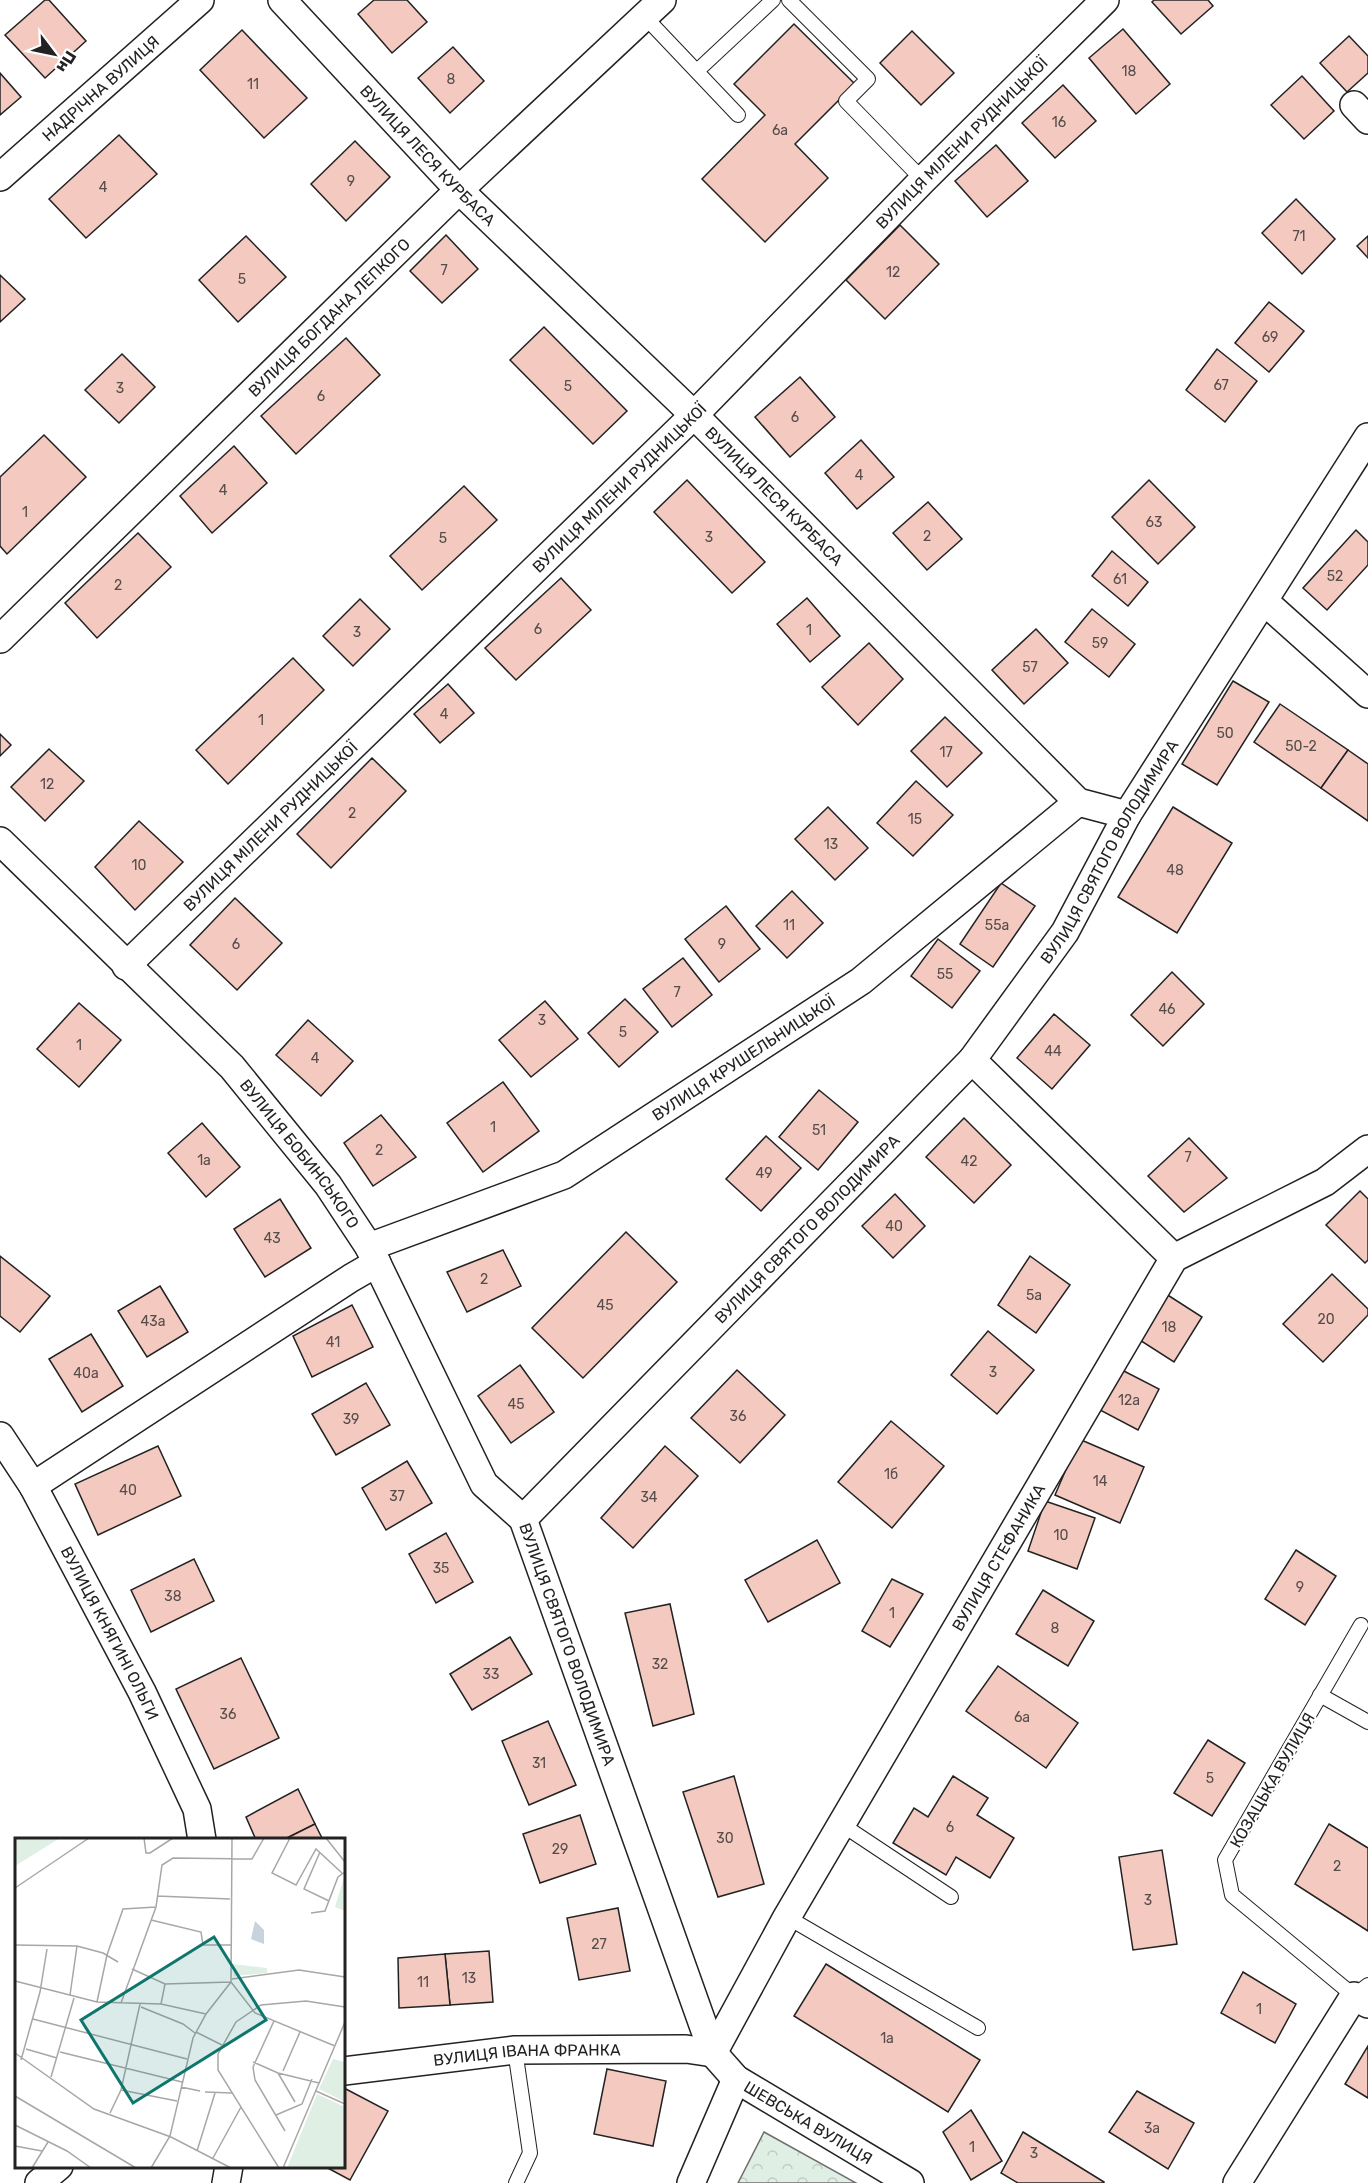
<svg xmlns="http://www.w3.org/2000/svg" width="1368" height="2183" viewBox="0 0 1368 2183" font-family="Rubik,sans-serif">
<defs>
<pattern id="park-crowns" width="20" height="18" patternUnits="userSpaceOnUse" patternTransform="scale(1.5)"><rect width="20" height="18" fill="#e0efe3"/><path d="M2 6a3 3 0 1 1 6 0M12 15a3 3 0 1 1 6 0" fill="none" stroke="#c0cdc2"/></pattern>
</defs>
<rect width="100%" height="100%" fill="#fff"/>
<polygon fill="url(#park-crowns)" stroke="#6f6f6f" stroke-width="1.5" points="764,2132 856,2183 738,2183"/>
<g fill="#f3c9c0" stroke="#222" stroke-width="1.5">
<polygon points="45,0 49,0 86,41 45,78 5,35"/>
<polygon points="374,0 407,0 427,22 392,53 358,14"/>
<polygon points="1154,0 1208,0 1213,6 1181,34 1152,2"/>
<polygon points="794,24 855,84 795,144 828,178 765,242 702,179 765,115 734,84"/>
<polygon points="1123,29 1170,84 1136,114 1089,58"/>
<polygon points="242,30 307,98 264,138 200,70"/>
<polygon points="912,31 954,73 921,105 880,63"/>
<polygon points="1349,36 1368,56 1368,73 1347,92 1320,63"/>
<polygon points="453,47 484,81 450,113 418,78"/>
<polygon points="0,73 21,97 0,115"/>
<polygon points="1302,76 1334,111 1304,139 1271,105"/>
<polygon points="1063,85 1096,121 1055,158 1022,123"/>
<polygon points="119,135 157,174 86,238 49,199"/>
<polygon points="355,141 390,177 346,221 311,184"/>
<polygon points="996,145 1028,181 987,217 955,181"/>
<polygon points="1296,199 1335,239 1302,274 1262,233"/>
<polygon points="900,225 939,264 885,319 846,280"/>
<polygon points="446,235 478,269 442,303 410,271"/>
<polygon points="246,236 286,277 238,322 199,280"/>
<polygon points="1368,236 1368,258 1357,246"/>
<polygon points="0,275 25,299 0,322"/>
<polygon points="1269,302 1304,331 1269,372 1235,343"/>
<polygon points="544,327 627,411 593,444 510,360"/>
<polygon points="346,338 380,375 296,454 261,416"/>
<polygon points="1217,349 1257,381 1225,422 1186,390"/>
<polygon points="122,354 155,387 119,423 85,390"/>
<polygon points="800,377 835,417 790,457 755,417"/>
<polygon points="44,435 86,477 7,554 0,546 0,477"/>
<polygon points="861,440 894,477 857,509 825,473"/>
<polygon points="234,446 267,483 212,533 180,496"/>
<polygon points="687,480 765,562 732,593 654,512"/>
<polygon points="1149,480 1195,527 1158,564 1112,517"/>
<polygon points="464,486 497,520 422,590 390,556"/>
<polygon points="928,502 962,539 927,570 893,533"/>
<polygon points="1356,530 1368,542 1368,565 1327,610 1303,588"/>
<polygon points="138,533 171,567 97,638 65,603"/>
<polygon points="1112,551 1148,582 1128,606 1092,576"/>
<polygon points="561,578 591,610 516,680 485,648"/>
<polygon points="807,598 840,636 810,662 777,624"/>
<polygon points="360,599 390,629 353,666 323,636"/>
<polygon points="1092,609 1135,644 1109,677 1065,642"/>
<polygon points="1036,629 1068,663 1024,704 992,670"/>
<polygon points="869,643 903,679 858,725 822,687"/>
<polygon points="293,658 324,690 228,784 196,750"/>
<polygon points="1233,681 1269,702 1217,785 1182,764"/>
<polygon points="448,684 474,713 440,743 414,714"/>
<polygon points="1280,704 1348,750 1321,788 1254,742"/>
<polygon points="945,717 982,753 947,787 911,751"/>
<polygon points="0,734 11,745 0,756"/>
<polygon points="49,749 84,781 45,821 11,787"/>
<polygon points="1348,750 1368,764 1368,821 1321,788"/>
<polygon points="372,758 406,791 331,868 297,834"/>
<polygon points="916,781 953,815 913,856 877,823"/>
<polygon points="828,807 868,848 835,880 795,839"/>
<polygon points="1173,807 1232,843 1177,933 1118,897"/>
<polygon points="139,821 183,862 135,910 95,867"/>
<polygon points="1001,883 1035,906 993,967 960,944"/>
<polygon points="792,891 823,923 787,958 756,926"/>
<polygon points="235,898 282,943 237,990 190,945"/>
<polygon points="726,906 760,949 719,982 685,939"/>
<polygon points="938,939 980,971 952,1008 911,976"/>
<polygon points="683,958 712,995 672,1027 643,989"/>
<polygon points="1172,972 1204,1004 1163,1046 1131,1015"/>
<polygon points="625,999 658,1032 619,1067 588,1033"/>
<polygon points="545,1001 578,1039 531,1077 499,1040"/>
<polygon points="79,1003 121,1040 79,1087 37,1049"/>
<polygon points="1054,1014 1090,1045 1052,1089 1017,1058"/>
<polygon points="308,1020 353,1061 321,1096 276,1055"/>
<polygon points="503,1082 539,1131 483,1172 447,1123"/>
<polygon points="819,1090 858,1122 818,1170 779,1137"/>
<polygon points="381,1115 416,1157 373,1186 344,1143"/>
<polygon points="964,1118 1011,1165 974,1203 926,1157"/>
<polygon points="202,1123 240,1167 206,1197 168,1153"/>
<polygon points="766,1136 801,1168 761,1211 726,1179"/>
<polygon points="1189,1138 1227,1178 1184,1212 1148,1176"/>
<polygon points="1360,1191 1368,1199 1368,1260 1365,1263 1326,1225"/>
<polygon points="895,1194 925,1226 893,1258 862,1226"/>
<polygon points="280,1199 311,1248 265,1277 234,1229"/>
<polygon points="626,1232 677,1282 583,1378 532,1328"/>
<polygon points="503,1250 521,1286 467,1312 447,1272"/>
<polygon points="0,1256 50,1296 20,1332 0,1316"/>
<polygon points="1030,1256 1070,1285 1036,1333 998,1305"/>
<polygon points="1332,1274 1368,1309 1368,1315 1323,1362 1283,1324"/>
<polygon points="160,1286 188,1332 147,1357 118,1311"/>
<polygon points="1163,1292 1202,1317 1174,1362 1135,1337"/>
<polygon points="352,1305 373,1347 312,1377 293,1336"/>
<polygon points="988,1331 1034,1370 997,1414 951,1375"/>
<polygon points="91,1334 123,1386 82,1412 49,1359"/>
<polygon points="520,1365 554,1412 511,1443 478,1396"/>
<polygon points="1120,1369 1159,1389 1138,1430 1100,1410"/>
<polygon points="737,1370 785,1415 740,1463 691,1418"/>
<polygon points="366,1383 390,1425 336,1455 312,1414"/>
<polygon points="891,1421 944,1466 892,1528 838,1482"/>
<polygon points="1079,1439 1144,1467 1120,1523 1055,1495"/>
<polygon points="158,1446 181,1496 98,1535 75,1484"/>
<polygon points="665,1446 698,1476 633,1548 601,1518"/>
<polygon points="407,1461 432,1503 386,1530 362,1488"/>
<polygon points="1045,1501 1095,1518 1077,1569 1028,1551"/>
<polygon points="446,1533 473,1582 436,1603 409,1554"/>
<polygon points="817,1540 840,1583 768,1622 745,1580"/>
<polygon points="1296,1550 1336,1576 1305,1625 1265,1599"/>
<polygon points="194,1559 214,1601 151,1632 131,1590"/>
<polygon points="892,1579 923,1594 890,1647 862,1631"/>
<polygon points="1043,1590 1094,1621 1068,1666 1016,1634"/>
<polygon points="670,1604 694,1714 653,1726 625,1613"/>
<polygon points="510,1637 532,1674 472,1710 450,1674"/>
<polygon points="241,1658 279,1738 214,1769 176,1689"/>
<polygon points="998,1666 1078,1723 1046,1768 966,1711"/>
<polygon points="548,1721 576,1785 529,1805 502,1741"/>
<polygon points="1208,1740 1245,1763 1212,1816 1174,1793"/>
<polygon points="734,1776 764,1884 718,1897 683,1792"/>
<polygon points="953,1776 988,1798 977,1815 1014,1838 990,1878 956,1857 946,1875 893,1843 914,1808 928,1817"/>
<polygon points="298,1789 315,1824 283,1840 256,1840 246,1817"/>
<polygon points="580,1815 596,1864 540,1883 523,1834"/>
<polygon points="315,1824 323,1840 283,1840"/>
<polygon points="1329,1824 1368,1848 1368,1931 1295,1884"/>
<polygon points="1162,1850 1177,1944 1133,1950 1119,1857"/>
<polygon points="618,1908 630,1971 579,1980 567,1918"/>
<polygon points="489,1951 493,2002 450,2005 445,1954"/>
<polygon points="445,1954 450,2005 399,2008 398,1958"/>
<polygon points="826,1964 980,2060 948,2112 794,2016"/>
<polygon points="1243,1972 1296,2004 1275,2043 1221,2013"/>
<polygon points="1368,2046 1368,2098 1345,2084"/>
<polygon points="607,2069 666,2081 653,2146 594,2134"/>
<polygon points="344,2088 388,2111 350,2180 324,2166 344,2166"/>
<polygon points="1137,2091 1194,2123 1168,2169 1109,2132"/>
<polygon points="971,2110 1002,2161 971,2180 943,2132"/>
<polygon points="1023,2132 1104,2182 1104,2183 1018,2183 1001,2173"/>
</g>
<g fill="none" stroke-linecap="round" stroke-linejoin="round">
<g stroke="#222" stroke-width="16">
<g id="lane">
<polyline points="789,0 868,79 846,101 923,180"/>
<polyline points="645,17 738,115"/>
<polyline points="697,71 773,0"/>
<polyline points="1361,1625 1225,1860 1232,1895 1354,1996 1368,1985"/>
<polyline points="1320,1695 1368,1722"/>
<polyline points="841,1824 951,1897"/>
<polyline points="787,1917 978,2028"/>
<polyline points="515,2050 530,2153 516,2183"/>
</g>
</g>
<g stroke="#222" stroke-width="30">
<g id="street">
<path id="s1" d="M 282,0 L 459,190 L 694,415 L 1078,802 L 1127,815"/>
<polyline points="1354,105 1368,120"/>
<path id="s2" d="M 0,177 L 200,0"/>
<polyline points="1264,601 1368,694"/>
<path id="s3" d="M 0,639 L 459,190 L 662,0"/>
<path id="s4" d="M 0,841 L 232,1067 L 328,1185 L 369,1247 L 484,1484 L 523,1519 L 713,2053 L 736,2079 L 910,2183"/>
<path id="s5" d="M 126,966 L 694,415 L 923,180 L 1105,0"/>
<polyline points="972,1060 1174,1258"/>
<path id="s6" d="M 369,1247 L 564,1175 L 861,981 L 1078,802"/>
<path id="s7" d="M 0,1436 L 33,1486 L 142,1692 L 197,1809 L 202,1840"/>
<polyline points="33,1486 351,1278 377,1263"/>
<path id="s8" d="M 523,1519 L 972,1060 L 1065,932 L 1127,815 L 1368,437"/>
<path id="s9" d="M 713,2053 L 787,1917 L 1174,1258 L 1325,1182 L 1368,1149"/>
<path id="s10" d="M 344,2071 L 515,2050 L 686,2049 L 713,2053"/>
<polyline points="39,2183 59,2166"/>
<polyline points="226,2183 229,2166"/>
<polyline points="691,2183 736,2079"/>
<polyline points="1237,2183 1354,1996 1368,2004"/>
</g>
</g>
<use href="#lane" stroke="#fff" stroke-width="14"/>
<use href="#street" stroke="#fff" stroke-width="27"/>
</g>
<g text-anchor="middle" stroke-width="4.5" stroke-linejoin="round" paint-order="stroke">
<g font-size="14" fill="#564c4a">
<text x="1129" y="76">18</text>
<text x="451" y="84">8</text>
<text x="253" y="89">11</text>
<text x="1059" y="127">16</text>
<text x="780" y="135">6а</text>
<text x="351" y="186">9</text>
<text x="103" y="192">4</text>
<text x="1299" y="241">71</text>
<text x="444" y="275">7</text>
<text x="893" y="277">12</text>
<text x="242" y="284">5</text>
<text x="1270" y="342">69</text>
<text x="1221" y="390">67</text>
<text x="568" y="391">5</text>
<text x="120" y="393">3</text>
<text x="321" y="401">6</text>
<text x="795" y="422">6</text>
<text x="859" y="480">4</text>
<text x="223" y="495">4</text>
<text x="25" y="517">1</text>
<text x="1154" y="527">63</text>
<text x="927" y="541">2</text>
<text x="709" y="542">3</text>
<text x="443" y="543">5</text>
<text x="1335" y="581">52</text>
<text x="1120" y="584">61</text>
<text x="118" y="590">2</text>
<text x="538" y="634">6</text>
<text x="809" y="635">1</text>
<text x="357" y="637">3</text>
<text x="1100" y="648">59</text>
<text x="1030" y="672">57</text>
<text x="444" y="719">4</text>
<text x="261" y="725">1</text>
<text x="1225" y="738">50</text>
<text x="1301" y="751">50-2</text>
<text x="946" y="757">17</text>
<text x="47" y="789">12</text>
<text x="352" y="818">2</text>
<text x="915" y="824">15</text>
<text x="831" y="849">13</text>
<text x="139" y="870">10</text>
<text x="1175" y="875">48</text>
<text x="789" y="930">11</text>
<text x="997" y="930">55а</text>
<text x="236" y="949">6</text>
<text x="722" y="949">9</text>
<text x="945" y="979">55</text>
<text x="677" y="997">7</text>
<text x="1167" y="1014">46</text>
<text x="542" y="1025">3</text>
<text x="623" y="1037">5</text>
<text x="79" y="1050">1</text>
<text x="1053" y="1056">44</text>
<text x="315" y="1063">4</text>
<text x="493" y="1132">1</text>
<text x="819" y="1135">51</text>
<text x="379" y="1155">2</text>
<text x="1188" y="1162">7</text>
<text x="204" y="1165">1а</text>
<text x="969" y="1166">42</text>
<text x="764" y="1178">49</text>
<text x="894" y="1231">40</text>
<text x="272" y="1243">43</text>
<text x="484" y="1284">2</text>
<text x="1034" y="1300">5а</text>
<text x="605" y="1310">45</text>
<text x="1326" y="1324">20</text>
<text x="153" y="1326">43а</text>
<text x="1169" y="1332">18</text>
<text x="333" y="1347">41</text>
<text x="993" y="1377">3</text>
<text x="86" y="1378">40а</text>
<text x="1129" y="1405">12а</text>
<text x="516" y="1409">45</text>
<text x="738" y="1421">36</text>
<text x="351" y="1424">39</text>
<text x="891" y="1479">1б</text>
<text x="1100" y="1486">14</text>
<text x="128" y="1495">40</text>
<text x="397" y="1501">37</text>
<text x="649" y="1502">34</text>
<text x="1061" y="1540">10</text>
<text x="441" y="1573">35</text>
<text x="1300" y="1592">9</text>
<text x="173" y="1601">38</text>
<text x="892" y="1618">1</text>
<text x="1055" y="1633">8</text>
<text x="660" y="1669">32</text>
<text x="491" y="1679">33</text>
<text x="228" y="1719">36</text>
<text x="1022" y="1722">6а</text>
<text x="539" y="1768">31</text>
<text x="1210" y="1783">5</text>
<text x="950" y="1832">6</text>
<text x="725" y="1843">30</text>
<text x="560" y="1854">29</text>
<text x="1337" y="1871">2</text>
<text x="1148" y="1905">3</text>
<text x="599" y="1949">27</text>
<text x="469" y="1983">13</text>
<text x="423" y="1987">11</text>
<text x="1259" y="2014">1</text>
<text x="887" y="2043">1а</text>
<text x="1152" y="2133">3а</text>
<text x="972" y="2152">1</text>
<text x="1034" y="2158">3</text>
</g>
<g font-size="16" fill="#222" stroke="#fff">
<text dy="6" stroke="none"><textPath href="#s2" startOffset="134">НАДРІЧНА ВУЛИЦЯ</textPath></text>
<text dy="6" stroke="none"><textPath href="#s5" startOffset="1173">ВУЛИЦЯ МІЛЕНИ РУДНИЦЬКОЇ</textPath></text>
<text dy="6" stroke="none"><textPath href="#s1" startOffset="213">ВУЛИЦЯ ЛЕСЯ КУРБАСА</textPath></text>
<text dy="6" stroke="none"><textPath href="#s3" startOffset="460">ВУЛИЦЯ БОГДАНА ЛЕПКОГО</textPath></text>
<text dy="6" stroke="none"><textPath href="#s5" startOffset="687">ВУЛИЦЯ МІЛЕНИ РУДНИЦЬКОЇ</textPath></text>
<text dy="6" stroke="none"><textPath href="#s1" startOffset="699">ВУЛИЦЯ ЛЕСЯ КУРБАСА</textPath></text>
<text dy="6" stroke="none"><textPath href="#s5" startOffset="201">ВУЛИЦЯ МІЛЕНИ РУДНИЦЬКОЇ</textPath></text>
<text dy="6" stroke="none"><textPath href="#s8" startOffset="892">ВУЛИЦЯ СВЯТОГО ВОЛОДИМИРА</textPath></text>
<text dy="6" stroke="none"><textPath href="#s6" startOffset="422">ВУЛИЦЯ КРУШЕЛЬНИЦЬКОЇ</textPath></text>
<text dy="6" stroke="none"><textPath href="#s4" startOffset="434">ВУЛИЦЯ БОБИНСЬКОГО</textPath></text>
<text dy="6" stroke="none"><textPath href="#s8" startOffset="406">ВУЛИЦЯ СВЯТОГО ВОЛОДИМИРА</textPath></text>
<text dy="6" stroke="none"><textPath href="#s9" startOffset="572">ВУЛИЦЯ СТЕФАНИКА</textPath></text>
<text dy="6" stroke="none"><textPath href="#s7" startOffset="226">ВУЛИЦЯ КНЯГИНІ ОЛЬГИ</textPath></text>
<text dy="6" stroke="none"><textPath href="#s4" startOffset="999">ВУЛИЦЯ СВЯТОГО ВОЛОДИМИРА</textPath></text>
<text transform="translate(1272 1780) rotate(-60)" y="6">КОЗАЦЬКА ВУЛИЦЯ</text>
<text dy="6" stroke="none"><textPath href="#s10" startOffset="184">ВУЛИЦЯ ІВАНА ФРАНКА</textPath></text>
<text dy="6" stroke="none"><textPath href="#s4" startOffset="1552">ШЕВСЬКА ВУЛИЦЯ</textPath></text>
</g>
</g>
<g transform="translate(15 1838)">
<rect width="330" height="330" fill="#fff"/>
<path d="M 330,36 L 330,73 L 320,69 Z" fill="#e0efe3"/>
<path d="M 318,221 L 330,224 L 330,264 L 304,251 ZM 302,256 L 330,269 L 330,330 L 272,330 Z" fill="#e0efe3"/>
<path d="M 218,126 L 252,130 L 252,135 L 219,138 Z" fill="#e0efe3"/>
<path d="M 0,0 L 45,0 L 0,28 Z" fill="#e0efe3"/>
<path d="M 240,83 L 249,92 L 249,106 L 236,101 Z" fill="#c7d3dd"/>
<path fill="none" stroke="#a7a7a7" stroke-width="1.5" d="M 129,0 L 131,15 L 135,15 L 158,0M 275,0 L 257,35 L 281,47 L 301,11 L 327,35M 311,0 L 330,24M 305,14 L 289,51 L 314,63M 0,50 L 74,0M 142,58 L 215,61M 296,75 L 310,73 L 323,39 L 330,34M 136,82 L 186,94 L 188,107 L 216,107M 0,107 L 62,108 L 88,115 L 103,124M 117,131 L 150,146 L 216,144M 217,141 L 284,132 L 330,139M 0,143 L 82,164 L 146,166 L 191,176M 216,144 L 217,0M 216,144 L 240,175 L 320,208M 55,157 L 62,108M 82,164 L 92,117 L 108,71 L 141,69M 106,165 L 141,69 L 147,27 L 158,20 L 237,21 L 249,0M 146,166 L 150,146M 126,169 L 168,186 L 180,195M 18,181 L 172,221M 259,183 L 238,229 L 240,242 L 270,293M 181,194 L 207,207M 11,211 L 42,220M 45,214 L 167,244M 0,215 L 79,271 L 156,299 L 216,330M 6,222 L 25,154 L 32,111M 238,224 L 263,235 L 304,245M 268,233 L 285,194M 263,235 L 280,264M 36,239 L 59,160M 166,249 L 185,253M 106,252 L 162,263M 301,253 L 330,266M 190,254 L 217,255M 0,258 L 121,330M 95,275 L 106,252 L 125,166M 261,277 L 287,266 L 297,241M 0,287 L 52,313 L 76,330M 0,308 L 27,313M 182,313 L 200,255M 198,320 L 226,269M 17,330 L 33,304M 136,330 L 155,298 L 178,200 L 191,176 L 216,144M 264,330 L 203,232 L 203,216 L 221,184 L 246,167 L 291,163 L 330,169M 268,330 L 330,184"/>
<path fill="#0f766e" fill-opacity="0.15" stroke="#0f766e" stroke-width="3" d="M 199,99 L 251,182 L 118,265 L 66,182 Z"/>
<rect width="330" height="330" fill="none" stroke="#222" stroke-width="3"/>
</g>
<g transform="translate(54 54) rotate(122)" stroke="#ffffff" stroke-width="4.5" paint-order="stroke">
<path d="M0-4.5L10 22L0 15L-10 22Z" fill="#222222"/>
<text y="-9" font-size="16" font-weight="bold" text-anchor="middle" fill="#222222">Пн</text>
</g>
</svg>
